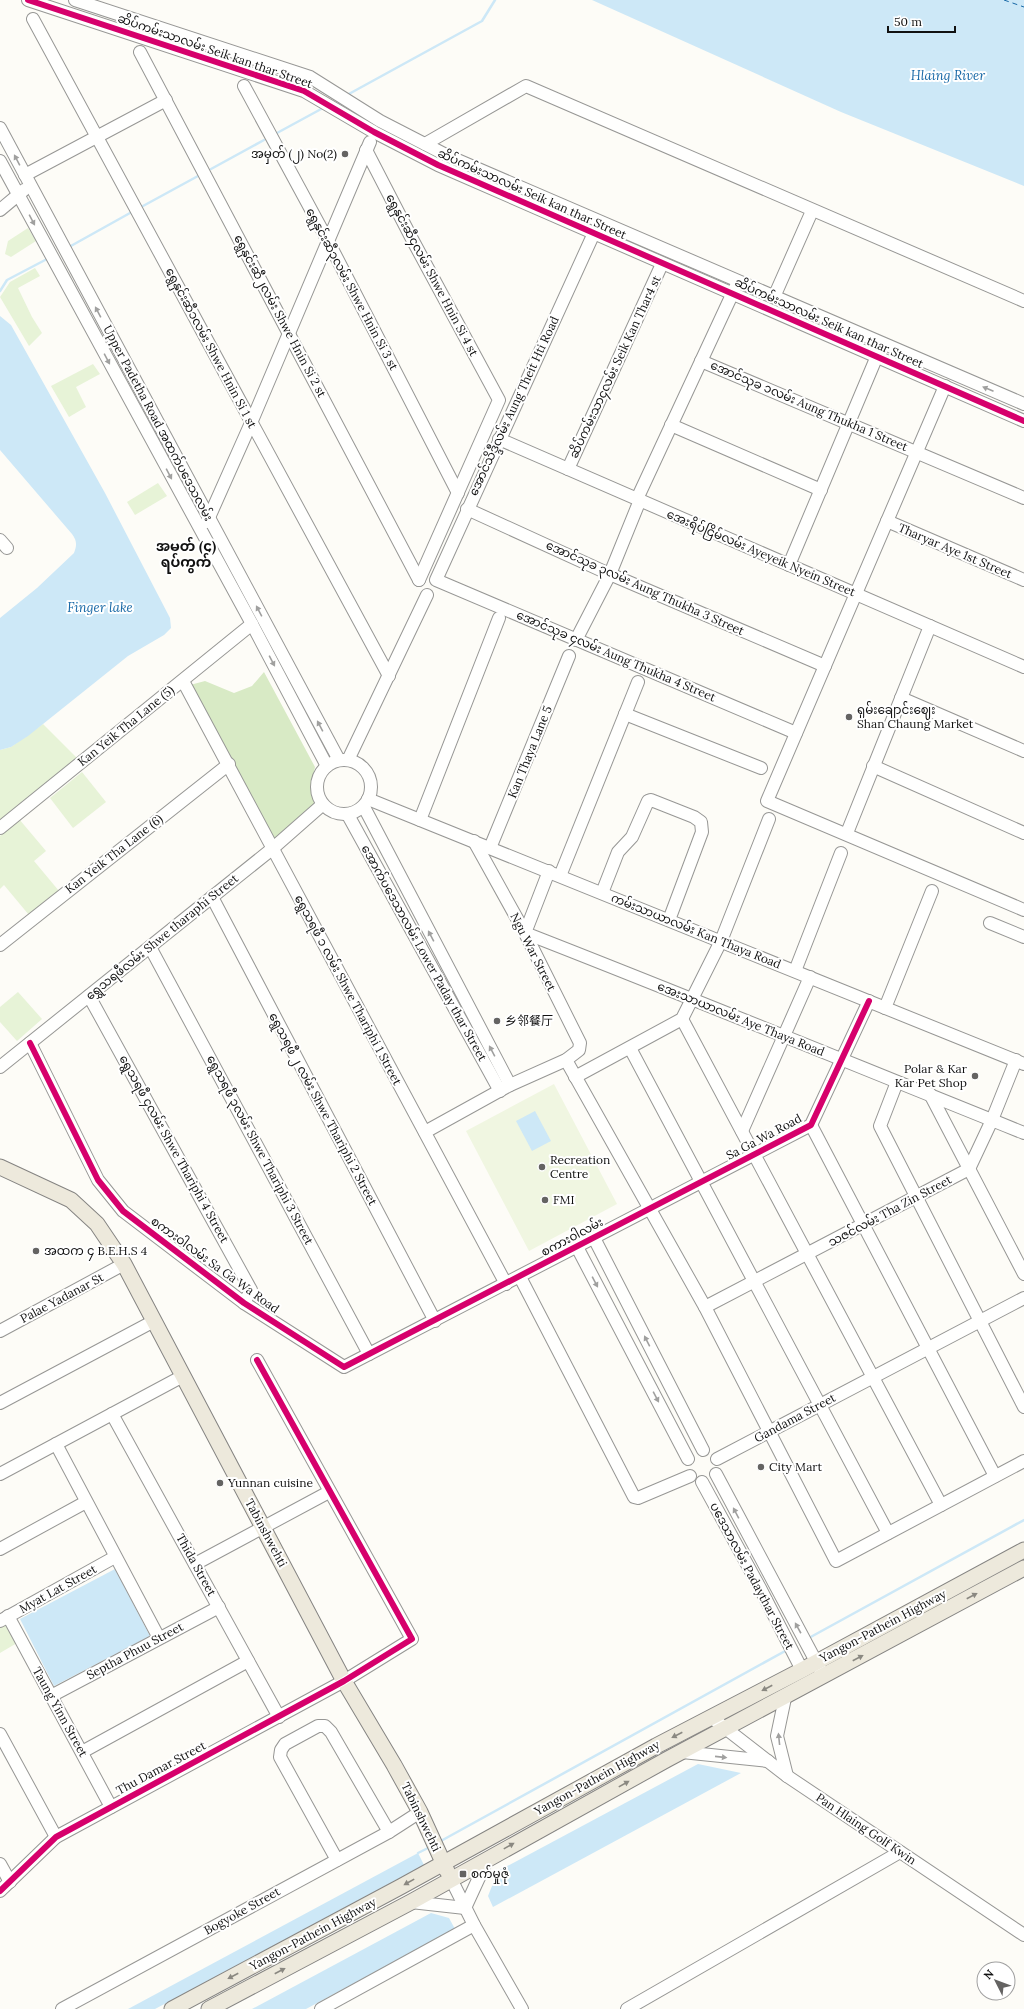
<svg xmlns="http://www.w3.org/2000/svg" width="1024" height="2009" viewBox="0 0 1024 2009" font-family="Lora,'Noto Sans SC','Noto Sans Myanmar',serif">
<rect width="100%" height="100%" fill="#fdfcf7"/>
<g fill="#e7f3d7">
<polygon points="28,228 36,241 11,257 5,254 8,241"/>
<polygon points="35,268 40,276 18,288 32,317 42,333 29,346 0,297 10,282"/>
<polygon points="93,364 100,374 76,387 86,407 69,417 51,386"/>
<polygon points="158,483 167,496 135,515 127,502"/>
<polygon points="43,724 79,760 0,823 0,750 11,747"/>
<polygon points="82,772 106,802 73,828 50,798"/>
<polygon points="19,819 46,851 34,861 59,891 29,915 4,885 0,889 0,836"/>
<polygon points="18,992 42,1019 17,1041 0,1022 0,1007"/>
<polygon points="6,1623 17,1643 0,1653 0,1626"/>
</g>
<polygon fill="#d8eac5" points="264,672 315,767 311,786 316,804 273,840 190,685 205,681 234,693 252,686"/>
<polygon fill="#f0f6e1" points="554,1084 617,1204 529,1251 466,1131"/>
<g fill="#cde8f7">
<polygon points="592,0 1024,0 1024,186 841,112"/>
<path d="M 0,316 L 11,325 L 105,493 L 170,618 L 171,628 L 164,635 L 128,656 L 28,736 L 11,747 L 0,750 L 0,618 L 37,588 L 74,553 C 77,545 77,541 72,534 L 0,450 Z"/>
<polygon points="535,1111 551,1141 532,1151 516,1121"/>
<polygon points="115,1569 150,1636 54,1686 20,1619"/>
<polygon points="698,1764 741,1773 493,1907 488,1896 498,1871"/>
<polygon points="418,1853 424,1865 155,2009 128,2009"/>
<polygon points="431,1913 449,1918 455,1929 306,2009 252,2009"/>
</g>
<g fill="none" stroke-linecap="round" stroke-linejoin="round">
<g stroke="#cde8f7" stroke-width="2.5">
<polyline points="347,95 482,21 495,0"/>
<polyline points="277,133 323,108"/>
<polyline points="211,169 264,140"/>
<polyline points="143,206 198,176"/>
<polyline points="69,247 130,213"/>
<polyline points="0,291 7,280 47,259"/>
<polyline points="807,1639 1024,1520"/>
<polyline points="439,1842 787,1650"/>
<polyline points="418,1853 430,1847"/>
</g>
<polyline stroke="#1768a6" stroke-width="1" stroke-dasharray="5 4" stroke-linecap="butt" points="1004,0 1024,7"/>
<g stroke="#979795" stroke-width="14">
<g id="minor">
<polyline points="28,0 304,91 374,132 438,165 1024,421"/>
<polyline points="75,0 310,77 380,121 448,156 1024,404"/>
<polyline points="33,19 389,676"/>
<polyline points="140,52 419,580"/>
<polyline points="244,86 328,241 458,493"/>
<polyline points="0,128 339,760"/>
<polyline points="425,144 526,86 1024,301"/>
<polyline points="366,150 412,239 499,400 419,580"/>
<polyline points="0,161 252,624 327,766"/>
<polyline points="25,175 166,100"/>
<polyline points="0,210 24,190"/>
<polyline points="594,233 436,580 796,733"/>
<polyline points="774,297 812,211"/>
<polyline points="701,361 1024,498"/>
<polyline points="945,386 767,801 1024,910"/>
<polyline points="671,425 821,490"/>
<polyline points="499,439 1024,667"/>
<polyline points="568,469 662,264"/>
<polyline points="637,499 736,286"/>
<polyline points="467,509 605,572 825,666"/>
<polyline points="887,521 1024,580"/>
<polyline points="207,522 251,423 370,142"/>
<polyline points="0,540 7,548"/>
<polyline points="789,565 877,356"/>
<polyline points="576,640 610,574 640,500"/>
<polyline points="183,681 506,1284"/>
<polyline points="901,698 1024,751"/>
<polyline points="625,714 761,768"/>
<circle cx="344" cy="787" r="27"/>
<polyline points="348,760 427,595"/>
<polyline points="873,766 1024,833"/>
<polyline points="368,799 1024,1064"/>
<polyline points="364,807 510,1085"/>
<polyline points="348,815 500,1091"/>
<polyline points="420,820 499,618"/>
<polyline points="0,828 252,624"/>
<polyline points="847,833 930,626"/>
<polyline points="490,848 569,656"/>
<path d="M 549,871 L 525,933 C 692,998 857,1066 1024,1133"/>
<polyline points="560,876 638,682"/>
<polyline points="602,893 618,852 632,837 648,801 651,800 694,817 701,822 702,832 669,920"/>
<polyline points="212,897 435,1321"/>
<polyline points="990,923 1024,937"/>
<polyline points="0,945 229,764"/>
<polyline points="150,947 369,1354"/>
<polyline points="795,971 841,853"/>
<polyline points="89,996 251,1290 244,1303"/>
<polyline points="885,1008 932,891"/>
<polyline points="682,1019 941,1505"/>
<polyline points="30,1043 98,1180 123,1211 244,1303 344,1367 811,1125 869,1001"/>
<polyline points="630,1048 888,1533"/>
<polyline points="566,1060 705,1307 836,1561 1024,1461"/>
<polyline points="0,1067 272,849 322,805"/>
<polyline points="575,1077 682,1019 721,941 769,819"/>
<polyline points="897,1082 880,1126 1024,1407"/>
<polyline points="930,1094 1024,1274"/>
<polyline points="811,1125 995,1476"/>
<polyline points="742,1131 810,977"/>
<polyline points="425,1132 510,1085 566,1060 579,1050 580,1043 525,933 474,841"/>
<polyline points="594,1238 703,1450"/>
<polyline points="577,1247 688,1459"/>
<polyline points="520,1277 634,1497 638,1498 690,1476"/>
<polyline points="705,1307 969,1169 992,1120 1016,1060"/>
<polyline points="0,1331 124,1264"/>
<polyline points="0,1403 154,1321"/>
<polyline points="112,1414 279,1717"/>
<polyline points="56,1444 159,1638"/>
<polyline points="717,1459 1024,1298"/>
<polyline points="0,1474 183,1376"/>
<polyline points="716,1474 820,1669"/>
<polyline points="702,1482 760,1588 802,1670"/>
<polyline points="0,1549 86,1502"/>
<polyline points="195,1564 329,1492"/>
<polyline points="8,1616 111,1807"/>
<polyline points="0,1621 115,1557"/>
<polyline points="51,1696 219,1607"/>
<polyline points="785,1698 777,1736 787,1776"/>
<polyline points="711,1717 787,1776 1024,1935"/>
<polyline points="0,1734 56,1837"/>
<polyline points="82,1752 248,1661"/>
<polyline points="682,1752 768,1761"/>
<polyline points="337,1860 280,1757 281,1750 285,1744 318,1726 325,1726 331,1732 389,1832"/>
<polyline points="0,1864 10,1882"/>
<polyline points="451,1879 474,1925 522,2009"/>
<polyline points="0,1891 56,1837 344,1681 412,1639 257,1360"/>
<polyline points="411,1902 465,1908"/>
<polyline points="465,1908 488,1858"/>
<polyline points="62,2009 389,1832 420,1812"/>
<polyline points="321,2009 474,1925"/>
<polyline points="627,2009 900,1852"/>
</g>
</g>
<g stroke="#858482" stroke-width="17">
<g id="major">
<polyline points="0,1167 71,1200 97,1224 124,1264 344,1681 394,1765 420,1812 447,1871"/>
<polyline points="172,2009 402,1886 656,1746 802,1670 1024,1550"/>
<polyline points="209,2009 411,1902 666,1760 1024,1568"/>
</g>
</g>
<use href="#minor" stroke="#fffffe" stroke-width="12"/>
<use href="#major" stroke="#ede9dc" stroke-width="15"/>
<g stroke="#fff" stroke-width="8">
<g id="cycleway">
<polyline points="28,0 304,91 374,132 438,165 1024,421"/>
<polyline points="30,1043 98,1180 123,1211 244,1303 344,1367 811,1125 869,1001"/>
<polyline points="0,1891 56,1837 344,1681 412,1639 257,1360"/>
</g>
</g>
<use href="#cycleway" stroke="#d6006c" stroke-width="6"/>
</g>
<defs><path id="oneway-solid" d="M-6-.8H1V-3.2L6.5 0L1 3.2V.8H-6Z"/></defs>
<g fill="#a0a09f">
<use href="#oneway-solid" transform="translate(17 160) rotate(-118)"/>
<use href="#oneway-solid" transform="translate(32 220) rotate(62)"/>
<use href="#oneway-solid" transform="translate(98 312) rotate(-118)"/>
<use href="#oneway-solid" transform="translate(107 359) rotate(62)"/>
<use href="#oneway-solid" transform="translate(988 389) rotate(-157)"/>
<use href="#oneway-solid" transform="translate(169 474) rotate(62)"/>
<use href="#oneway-solid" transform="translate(259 611) rotate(-118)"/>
<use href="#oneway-solid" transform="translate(272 661) rotate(62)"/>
<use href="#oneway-solid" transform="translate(320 726) rotate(-118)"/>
<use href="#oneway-solid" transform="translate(431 936) rotate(-118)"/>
<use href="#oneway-solid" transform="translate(492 1051) rotate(-118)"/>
<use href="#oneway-solid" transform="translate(595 1282) rotate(62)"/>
<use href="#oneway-solid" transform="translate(647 1341) rotate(-117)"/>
<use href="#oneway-solid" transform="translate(656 1397) rotate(62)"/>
<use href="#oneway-solid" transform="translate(736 1513) rotate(-118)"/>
<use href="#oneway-solid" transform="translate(798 1628) rotate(-119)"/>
<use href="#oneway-solid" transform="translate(779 1739) rotate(-96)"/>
<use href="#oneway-solid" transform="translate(721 1757) rotate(6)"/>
</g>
<g fill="#8a8881">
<use href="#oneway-solid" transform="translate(972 1596) rotate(-28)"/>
<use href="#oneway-solid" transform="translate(858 1658) rotate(-28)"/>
<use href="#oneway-solid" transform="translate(767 1688) rotate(152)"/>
<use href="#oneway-solid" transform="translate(677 1735) rotate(153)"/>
<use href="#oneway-solid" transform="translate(624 1784) rotate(-29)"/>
<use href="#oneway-solid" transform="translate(509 1846) rotate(-29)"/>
<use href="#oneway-solid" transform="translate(409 1882) rotate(151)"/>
<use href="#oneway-solid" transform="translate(280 1971) rotate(-28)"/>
<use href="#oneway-solid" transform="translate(233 1976) rotate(152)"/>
</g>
<g fill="#646362" stroke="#fff" stroke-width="1.5">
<circle cx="345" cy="154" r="4"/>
<circle cx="849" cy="717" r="4"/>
<circle cx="497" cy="1021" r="4"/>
<circle cx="975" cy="1076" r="4"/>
<circle cx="542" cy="1167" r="4"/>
<circle cx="545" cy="1200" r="4"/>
<circle cx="36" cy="1251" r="4"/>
<circle cx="761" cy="1467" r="4"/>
<circle cx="220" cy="1483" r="4"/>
<rect x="459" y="1870" width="8" height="8" rx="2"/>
</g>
<g text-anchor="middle" stroke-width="4" stroke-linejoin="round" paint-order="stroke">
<g font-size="12" fill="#111" stroke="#fff">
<text transform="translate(215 51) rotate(19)" y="4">ဆိပ်ကမ်းသာလမ်း Seik kan thar Street</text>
<text transform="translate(532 194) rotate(24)" y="4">ဆိပ်ကမ်းသာလမ်း Seik kan thar Street</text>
<text transform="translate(432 275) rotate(62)" y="4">ရွေနှင်းဆီ၄လမ်း Shwe Hnin Si 4 st</text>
<text transform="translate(352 289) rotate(62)" y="4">ရွေနှင်းဆီ၃လမ်း Shwe Hnin Si 3 st</text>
<text transform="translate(280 316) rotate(62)" y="4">ရွေနှင်းဆီ၂လမ်း Shwe Hnin Si 2 st</text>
<text transform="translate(829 323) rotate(24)" y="4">ဆိပ်ကမ်းသာလမ်း Seik kan thar Street</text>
<text transform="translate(211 348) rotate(62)" y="4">ရွေနှင်းဆီ၁လမ်း Shwe Hnin Si 1 st</text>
<text transform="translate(615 367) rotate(-65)" y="4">ဆိပ်ကမ်းသာ၄လမ်း Seik Kan Thar4 st</text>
<text transform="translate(514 406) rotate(-65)" y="4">အောင်သိဒ္ဒီလမ်း Aung Theit Hti Road</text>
<text transform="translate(809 406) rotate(23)" y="4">အောင်သုခ ၁လမ်း Aung Thukha 1 Street</text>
<text transform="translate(158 423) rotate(62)" y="4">Upper Padetha Road အထက်ပဒေသလမ်း</text>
<text transform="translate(955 551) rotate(23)" y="4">Tharyar Aye 1st Street</text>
<text transform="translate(761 553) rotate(23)" y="4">အေးရိပ်ငြိမ်လမ်း Ayeyeik Nyein Street</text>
<text transform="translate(645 588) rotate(24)" y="4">အောင်သုခ ၃လမ်း Aung Thukha 3 Street</text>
<text transform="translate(616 656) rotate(23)" y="4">အောင်သုခ ၄လမ်း Aung Thukha 4 Street</text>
<text transform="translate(126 726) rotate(-39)" y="4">Kan Yeik Tha Lane (5)</text>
<text transform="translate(530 752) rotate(-68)" y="4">Kan Thaya Lane 5</text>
<text transform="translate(114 854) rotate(-38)" y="4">Kan Yeik Tha Lane (6)</text>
<text transform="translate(696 931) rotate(22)" y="4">ကမ်းသာယာလမ်း Kan Thaya Road</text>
<text transform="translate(162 937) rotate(-39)" y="4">ရွှေသရဖီလမ်း Shwe tharaphi Street</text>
<text transform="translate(533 952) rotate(63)" y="4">Ngu War Street</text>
<text transform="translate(424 953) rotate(61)" y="4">အောက်ပဒေသာလမ်း Lower Paday thar Street</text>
<text transform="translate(348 990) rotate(62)" y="4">ရွေသရဖီ ၁ လမ်း Shwe Thariphi 1 Street</text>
<text transform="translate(741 1019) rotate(22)" y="4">အေးသာယာလမ်း Aye Thaya Road</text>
<text transform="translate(323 1109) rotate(62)" y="4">ရွေသရဖီ ၂ လမ်း Shwe Thariphi 2 Street</text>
<text transform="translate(764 1137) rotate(-28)" y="4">Sa Ga Wa Road</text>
<text transform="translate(174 1149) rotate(61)" y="4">ရွေသရဖီ ၄လမ်း Shwe Thariphi 4 Street</text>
<text transform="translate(260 1150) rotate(62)" y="4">ရွေသရဖီ ၃လမ်း Shwe Thariphi 3 Street</text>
<text transform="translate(890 1211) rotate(-28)" y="4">သဇင်လမ်း Tha Zin Street</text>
<text transform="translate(572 1237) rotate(-28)" y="4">စကား၀ါလမ်း</text>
<text transform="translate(215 1265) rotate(36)" y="4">စကားဝါလမ်း Sa Ga Wa Road</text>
<text transform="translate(62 1298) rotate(-28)" y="4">Palae Yadanar St</text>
<text transform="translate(795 1418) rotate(-28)" y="4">Gandama Street</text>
<text transform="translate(266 1533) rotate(62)" y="4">Tabinshwehti</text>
<text transform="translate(196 1565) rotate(61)" y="4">Thida Street</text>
<text transform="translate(752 1576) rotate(62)" y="4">ပဒေသာလမ်း Padaythar Street</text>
<text transform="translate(58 1589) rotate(-29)" y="4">Myat Lat Street</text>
<text transform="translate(883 1626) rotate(-28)" y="4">Yangon-Pathein Highway</text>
<text transform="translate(135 1651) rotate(-28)" y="4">Septha Phuu Street</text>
<text transform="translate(60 1712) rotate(61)" y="4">Taung Yinn Street</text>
<text transform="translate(161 1768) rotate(-28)" y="4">Thu Damar Street</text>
<text transform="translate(597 1778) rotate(-29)" y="4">Yangon-Pathein Highway</text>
<text transform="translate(421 1817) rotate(64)" y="4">Tabinshwehti</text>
<text transform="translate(866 1829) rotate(34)" y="4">Pan Hlaing Golf Kwin</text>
<text transform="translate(242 1911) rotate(-29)" y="4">Bogyoke Street</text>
<text transform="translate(313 1934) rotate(-28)" y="4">Yangon-Pathein Highway</text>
</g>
<g font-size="12" fill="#111" stroke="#fff" text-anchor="start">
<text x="337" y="158" text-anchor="end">အမှတ် (၂) No(2)</text>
<text x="857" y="714">ရှမ်းချောင်းဈေး<tspan x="857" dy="14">Shan Chaung Market</tspan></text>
<text x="505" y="1025">乡邻餐厅</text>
<text x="967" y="1073" text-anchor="end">Polar &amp; Kar<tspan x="967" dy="14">Kar Pet Shop</tspan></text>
<text x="550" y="1164">Recreation<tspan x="550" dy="14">Centre</tspan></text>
<text x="553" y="1204">FMI</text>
<text x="44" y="1255">အထက ၄ B.E.H.S 4</text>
<text x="769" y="1471">City Mart</text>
<text x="228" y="1487">Yunnan cuisine</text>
<text x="471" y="1878">စက်မှုဇုံ</text>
</g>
<g font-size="13" font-style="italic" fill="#1768a6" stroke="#fff">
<text x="948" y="80">Hlaing River</text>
<text x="100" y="612">Finger lake</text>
</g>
<g font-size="14" font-weight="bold" fill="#111" stroke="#fff">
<text x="186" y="551">အမှတ် (၄)<tspan x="186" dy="16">ရပ်ကွက်</tspan></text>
</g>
</g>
<g transform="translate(996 1981) rotate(312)"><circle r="19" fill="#ffffff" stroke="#a0a0a0"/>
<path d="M0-3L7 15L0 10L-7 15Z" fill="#646362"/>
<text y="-6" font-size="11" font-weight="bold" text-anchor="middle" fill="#111111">N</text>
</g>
<path d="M888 26v6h67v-6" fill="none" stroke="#111111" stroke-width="2"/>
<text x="894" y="26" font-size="12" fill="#111111" stroke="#ffffff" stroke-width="3" paint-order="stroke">50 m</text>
</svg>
